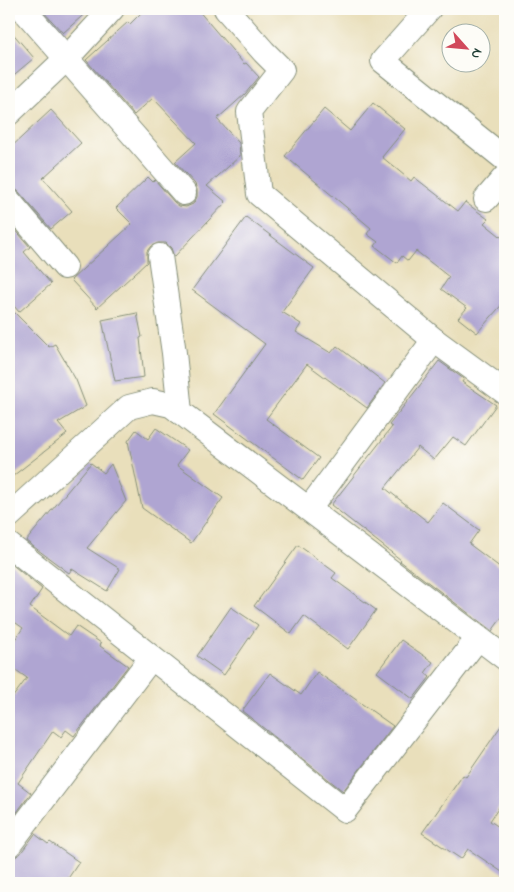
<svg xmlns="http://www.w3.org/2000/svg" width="514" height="892" viewBox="0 0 514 892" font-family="'Indie Flower',sans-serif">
<rect width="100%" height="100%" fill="#fdfcf7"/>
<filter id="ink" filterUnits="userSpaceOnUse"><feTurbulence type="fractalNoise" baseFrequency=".02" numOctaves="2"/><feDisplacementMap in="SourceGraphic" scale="10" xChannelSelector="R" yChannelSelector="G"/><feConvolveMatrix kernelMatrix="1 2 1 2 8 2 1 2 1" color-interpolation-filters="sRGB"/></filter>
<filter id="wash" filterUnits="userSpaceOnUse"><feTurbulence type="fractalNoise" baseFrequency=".0096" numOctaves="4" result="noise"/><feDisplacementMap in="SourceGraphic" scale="20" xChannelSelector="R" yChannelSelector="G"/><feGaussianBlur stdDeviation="1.12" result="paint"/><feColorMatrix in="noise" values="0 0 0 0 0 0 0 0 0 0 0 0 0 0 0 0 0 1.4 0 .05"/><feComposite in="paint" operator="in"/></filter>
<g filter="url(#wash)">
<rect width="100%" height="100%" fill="#e9dfbb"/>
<g id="blocks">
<g fill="#afa5d2">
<polygon points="41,9 90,9 63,33"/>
<polygon points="145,9 197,9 244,64 246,63 259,77 245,94 217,119 239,143 240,156 207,186 226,202 174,257 171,248 166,243 158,243 151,246 147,251 147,262 97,308 71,280 132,224 116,208 148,177 153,182 155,180 174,202 179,206 186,207 193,204 197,197 197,190 195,184 175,162 196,143 153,98 134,115 86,60 128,22 130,24"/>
<polygon points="9,29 34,58 9,79"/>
<polygon points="373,103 405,129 382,157 411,181 414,177 458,211 465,202 488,219 484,223 505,240 505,301 477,333 458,318 467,308 441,289 449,277 416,251 408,261 402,256 397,263 375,246 378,242 367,234 371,228 285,156 324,109 350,131"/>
<polygon points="51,110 81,143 43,178 72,211 51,229 19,192 14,188 9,188 9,149"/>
<polygon points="246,217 314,268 282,312 301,324 296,332 331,353 337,346 385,383 367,408 307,364 266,419 319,458 303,480 214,414 265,344 192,290"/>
<polygon points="9,222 30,247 24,252 51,284 19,312 9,300"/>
<polygon points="9,307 49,347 55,344 76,380 86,406 58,423 67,434 9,479"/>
<polygon points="137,313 142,337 140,338 144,377 115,381 102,320"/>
<polygon points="439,361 464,379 462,382 496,405 466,446 453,437 434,460 418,447 385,488 428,522 443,503 479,530 469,544 505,571 505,613 492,631 400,561 401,560 331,505 392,427 389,425"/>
<polygon points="156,428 188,450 177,465 223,498 191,543 142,508 128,441 136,430 148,439"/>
<polygon points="91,463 104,473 111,464 126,501 87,548 120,569 107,591 72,569 69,573 26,541"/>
<polygon points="298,545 336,573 332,578 376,610 348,649 304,616 291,634 254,606"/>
<polygon points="9,562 42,589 30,607 69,636 76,626 101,643 100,646 128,666 74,736 66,730 61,737 53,731 18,783 31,793 9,823 9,702 27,678 9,665 9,648 23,628 9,618"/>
<polygon points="231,607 258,625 224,675 197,656"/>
<polygon points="401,640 433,662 425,673 430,677 413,699 377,672"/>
<polygon points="317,672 393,726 343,791 242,711 270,673 301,695"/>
<polygon points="505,720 505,798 490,821 505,831 505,874 468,849 461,859 422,833 463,775 466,777"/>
<polygon points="35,834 48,844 50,842 79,862 65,883 9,883 9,858 15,857 20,854"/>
</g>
</g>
</g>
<g filter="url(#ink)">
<use href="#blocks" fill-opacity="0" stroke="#848e78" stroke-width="1"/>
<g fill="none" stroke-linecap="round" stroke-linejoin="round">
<g stroke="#848e78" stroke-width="26">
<g id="minor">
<polyline points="23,9 184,193"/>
<polyline points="226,9 264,52 282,70 249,112 259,194 434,340 505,392"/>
<polyline points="429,9 383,61 505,159"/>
<polyline points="9,113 66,59 112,9"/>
<polyline points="486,199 505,177"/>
<polyline points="9,201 65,267"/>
<polyline points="160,256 174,353 180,412"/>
<polyline points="309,509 434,340"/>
<polyline points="9,516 129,407 153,401 171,405 505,658"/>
<polyline points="9,545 345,810 478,638"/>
<polyline points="9,845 151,658"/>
</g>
</g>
<use href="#minor" stroke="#fff" stroke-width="24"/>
</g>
</g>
<rect width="514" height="892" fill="none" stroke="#fdfcf7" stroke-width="30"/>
<g transform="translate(466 48) rotate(117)"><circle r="24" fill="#fdfcf7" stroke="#a4b0a9"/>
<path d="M0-4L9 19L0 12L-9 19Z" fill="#d1495b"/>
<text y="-8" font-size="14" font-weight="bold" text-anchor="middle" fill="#1f3d34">N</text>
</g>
</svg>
